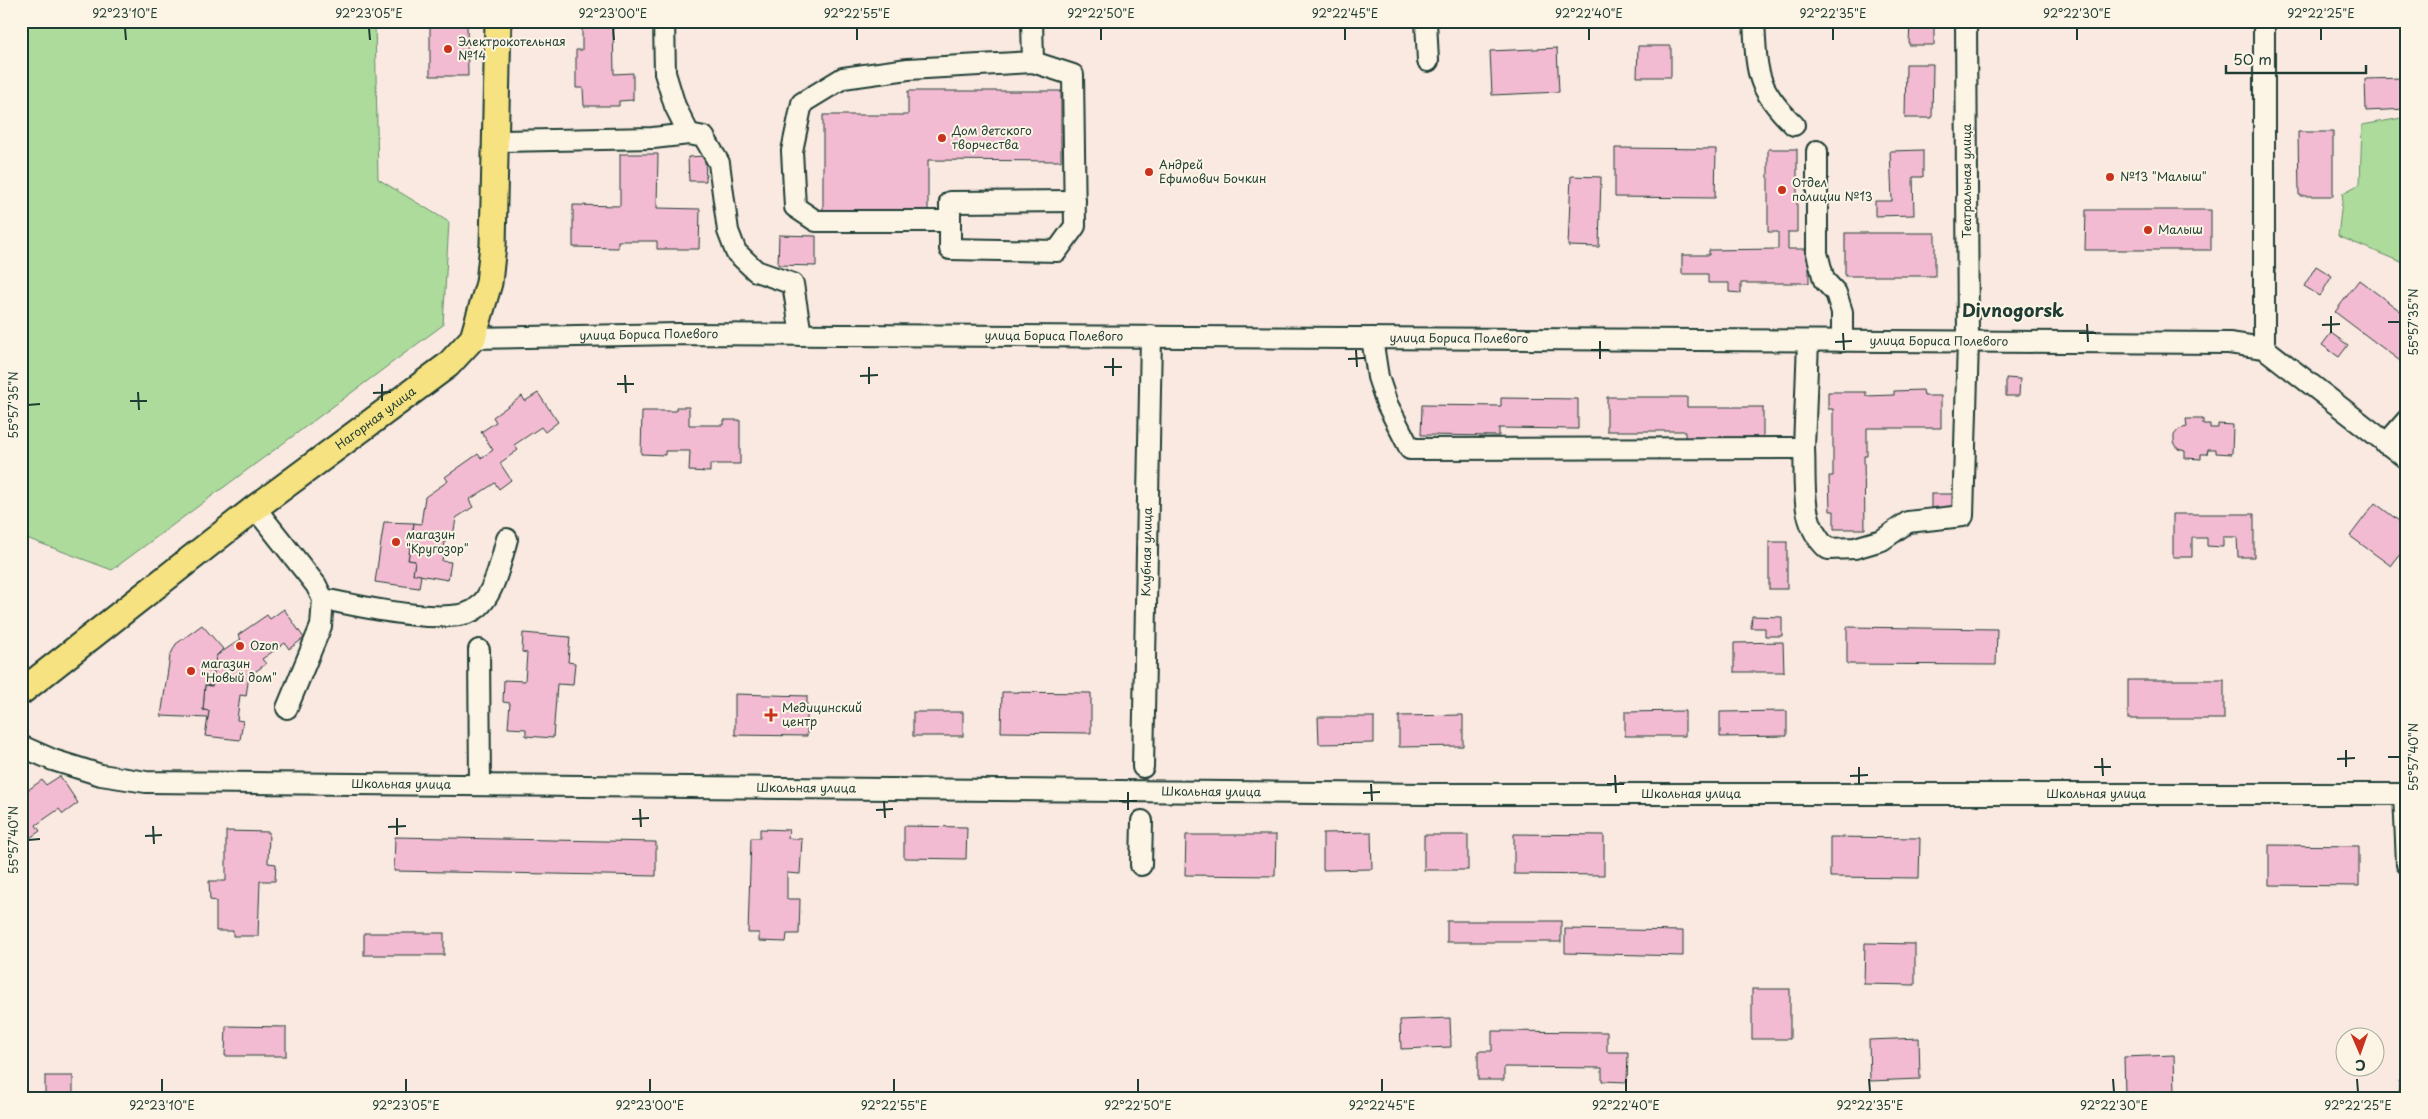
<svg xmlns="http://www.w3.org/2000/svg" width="2428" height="1119" viewBox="0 0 2428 1119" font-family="'Playpen Sans',sans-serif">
<rect width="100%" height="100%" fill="#fae9e1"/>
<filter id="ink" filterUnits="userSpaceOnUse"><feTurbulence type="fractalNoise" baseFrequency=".02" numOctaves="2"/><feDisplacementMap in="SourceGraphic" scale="10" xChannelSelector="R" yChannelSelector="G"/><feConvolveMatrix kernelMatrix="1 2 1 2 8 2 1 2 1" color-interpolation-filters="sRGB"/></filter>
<g filter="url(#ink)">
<g fill="#acdb9b" stroke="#668c68">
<polygon points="21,21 375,21 378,179 449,222 443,325 112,570 21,536"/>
<polygon points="2407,117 2407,267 2401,262 2338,236 2343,193 2360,184 2362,125"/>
</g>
<g fill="#f3bbd2" stroke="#1f3d34">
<polygon points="430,21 467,21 468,76 430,76"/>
<polygon points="582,21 613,21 614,74 633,73 633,100 619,101 619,106 584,106 583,88 576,88 576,50 582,50"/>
<polygon points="1910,21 1934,21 1934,45 1909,45"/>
<polygon points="1638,46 1671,46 1671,77 1637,77"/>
<polygon points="1557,48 1559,92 1492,95 1490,51"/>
<polygon points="1906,64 1933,64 1932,118 1905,118"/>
<polygon points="2405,78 2406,109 2366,111 2365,79"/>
<polygon points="908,91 1061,91 1061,161 928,160 928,217 823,217 823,115 908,115"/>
<polygon points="2298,132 2333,132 2333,196 2299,196"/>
<polygon points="1615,148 1716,149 1715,198 1615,197"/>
<polygon points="1768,149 1797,149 1797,232 1788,232 1788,249 1809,249 1809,283 1741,283 1741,293 1729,292 1729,283 1708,283 1708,274 1682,274 1682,255 1709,255 1709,250 1778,249 1778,232 1768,232"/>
<polygon points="1923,150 1923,177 1913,177 1914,215 1875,216 1875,201 1892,201 1890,151"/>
<polygon points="620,154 658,154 657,208 700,209 699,249 657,249 657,241 618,241 618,248 573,247 573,205 620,206"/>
<polygon points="705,156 706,181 689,181 688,157"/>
<polygon points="1571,176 1601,177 1599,247 1568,246"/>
<polygon points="2086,210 2211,210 2211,250 2085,250"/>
<rect x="1845" y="233" width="90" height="43"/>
<polygon points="779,235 816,236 816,266 778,265"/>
<polygon points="2316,266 2332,276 2320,296 2304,286"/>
<polygon points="2359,280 2407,316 2407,360 2404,364 2335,312"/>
<polygon points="2331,333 2348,345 2339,357 2322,345"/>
<polygon points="2006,378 2020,379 2019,396 2006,396"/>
<polygon points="1923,390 1924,396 1941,396 1941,428 1867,428 1867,456 1864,456 1865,529 1834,529 1834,511 1830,511 1829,476 1833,476 1833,409 1828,409 1828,392 1866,392 1866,396 1894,395 1894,391"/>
<polygon points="538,393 558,422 545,432 541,427 514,445 518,450 500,463 511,480 499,489 495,483 469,500 473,507 456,518 453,537 446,535 442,561 451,562 448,580 413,574 415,561 408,560 414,523 421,524 425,497 448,481 445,477 478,454 481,458 493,450 481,432 496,422 493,417 522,396 525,401"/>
<polygon points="1607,397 1687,397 1687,407 1763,407 1763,438 1685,438 1685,431 1607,431"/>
<polygon points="1501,398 1578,399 1578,429 1499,428 1499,436 1421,435 1422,405 1501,406"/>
<polygon points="676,407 689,407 689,425 724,425 724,420 740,420 740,464 710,464 710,472 689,471 690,451 665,451 665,455 641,454 642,411 676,411"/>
<polygon points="2186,419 2203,419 2203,424 2210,424 2210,428 2218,428 2218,424 2233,425 2232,454 2216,453 2216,449 2208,449 2207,454 2201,454 2201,459 2185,458 2185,451 2178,449 2174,442 2174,435 2179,429 2187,427"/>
<rect x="1931" y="494" width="28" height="15"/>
<polygon points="2375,503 2407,527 2407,545 2391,566 2350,536"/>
<polygon points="2173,514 2254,514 2254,557 2238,557 2237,537 2223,537 2223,547 2207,546 2207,538 2192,538 2192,557 2173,557"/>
<polygon points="384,522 414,523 408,560 415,561 413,574 421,575 419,588 375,582"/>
<rect x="1769" y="542" width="18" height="47"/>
<polygon points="284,609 304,638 289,649 285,643 262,659 266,664 249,676 246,696 240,695 237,720 243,721 240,740 205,736 209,711 203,710 205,685 212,686 216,656 241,639 238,635 267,615 270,619"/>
<polygon points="1752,616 1782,617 1782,636 1765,636 1765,628 1751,628"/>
<polygon points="202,625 223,649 216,656 212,686 205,685 203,710 209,711 208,718 161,716 170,656 176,644"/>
<polygon points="1847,627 1997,629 1996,665 1847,664"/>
<polygon points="523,633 570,637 568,662 575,663 573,685 557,684 553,738 526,736 526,729 508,728 510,703 503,702 504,680 525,681 527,653 522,652"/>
<polygon points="1783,642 1784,672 1734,672 1734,643"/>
<rect x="2128" y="680" width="96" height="39"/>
<polygon points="1002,692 1091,693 1091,733 1001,732"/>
<polygon points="735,694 807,696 807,736 735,735"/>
<polygon points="1685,711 1685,736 1625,736 1625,712"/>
<polygon points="1787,711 1787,736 1720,737 1720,712"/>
<rect x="913" y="712" width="50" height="24"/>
<polygon points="1463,715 1463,746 1399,747 1399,716"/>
<polygon points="1318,717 1374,717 1374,743 1319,744"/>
<polygon points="60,776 78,803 63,814 59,809 36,825 40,831 21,844 21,795 42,780 46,785"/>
<polygon points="904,826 967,827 966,859 904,858"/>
<polygon points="760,829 789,830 788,838 802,839 800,874 787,873 787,899 800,899 799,934 787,934 786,942 759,941 759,933 748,933 751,838 760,838"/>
<polygon points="226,831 269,832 268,863 276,864 275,881 260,881 258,936 233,936 233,931 216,931 216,901 210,900 209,881 226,881"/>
<polygon points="1371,832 1372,869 1323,870 1323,833"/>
<polygon points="1514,834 1604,835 1604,875 1514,874"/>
<polygon points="1186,835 1276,835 1275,876 1185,875"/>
<rect x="1424" y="835" width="44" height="35"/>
<polygon points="395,837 656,842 656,876 394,871"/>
<polygon points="1830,837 1920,838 1919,878 1830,877"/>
<polygon points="2269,845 2359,846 2359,886 2269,885"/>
<rect x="1447" y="921" width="114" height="21"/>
<polygon points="1565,929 1683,931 1683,956 1565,953"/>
<rect x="364" y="933" width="80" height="22"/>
<polygon points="1865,943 1915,944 1915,985 1864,984"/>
<rect x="1752" y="989" width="38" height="50"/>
<polygon points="1450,1018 1451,1047 1401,1049 1400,1020"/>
<polygon points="226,1026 286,1027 286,1056 225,1056"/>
<polygon points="1492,1031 1607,1032 1607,1052 1628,1052 1627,1082 1602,1081 1602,1068 1504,1067 1504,1080 1478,1080 1478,1051 1492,1051"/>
<polygon points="1919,1038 1920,1079 1870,1081 1869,1040"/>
<polygon points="2174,1055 2175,1092 2125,1094 2124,1057"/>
<polygon points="2406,1063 2407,1098 2398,1098 2399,1081 2406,1081"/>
<polygon points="45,1076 73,1076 73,1097 45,1096"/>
</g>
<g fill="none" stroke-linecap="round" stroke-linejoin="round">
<g stroke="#1f3d34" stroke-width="24">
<g id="minor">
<polyline points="664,21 665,73 675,106 689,134"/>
<polyline points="1032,21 1033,62 1073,75 1075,226 1057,251 950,249 950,221 816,221 795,207 792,151 802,103 843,78 908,69 1033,62"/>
<polyline points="1426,21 1428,61"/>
<path d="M 1754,21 C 1757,73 1755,87 1794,125"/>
<polyline points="496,141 653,138 689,134 704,137 719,163 728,231 736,252 756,271 793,284 801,335"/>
<polyline points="1817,151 1817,253 1824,280 1836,293 1842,312 1842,341"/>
<polyline points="950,221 950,202 1075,201"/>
<path id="s1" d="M 473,338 L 677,334 L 2229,343 L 2264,348 L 2407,459"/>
<polyline points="1372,338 1378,377 1387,404 1410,449 1804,448 1808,341"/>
<polyline points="2264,348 2264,21"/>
<polyline points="2386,444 2407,420"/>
<path d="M 1804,448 C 1806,484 1799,524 1828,549 L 1855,548 L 1882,540 L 1908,522 L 1963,516 L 1968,341 L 1966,21"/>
<polyline points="255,508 316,585 323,599 321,626 287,708"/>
<path d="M 323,599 C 356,605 446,627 474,610 C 494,598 501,560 507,539"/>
<polyline points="479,650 480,784"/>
<path id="s2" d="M 21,746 L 53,760 L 101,775 L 146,782 L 1428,794 L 2407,794"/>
<path id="s3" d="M 1143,767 L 1151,336"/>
<polyline points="2404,794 2407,864"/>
<polyline points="1141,865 1142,821"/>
</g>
</g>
<g stroke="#1f3d34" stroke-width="29">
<g id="major">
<path id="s4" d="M 21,692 L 255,508 L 448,365 L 473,338 L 489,283 L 493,245 L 498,21"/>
</g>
</g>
<use href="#minor" stroke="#fcf5e5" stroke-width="20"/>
<use href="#major" stroke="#f7e281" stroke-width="25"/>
</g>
</g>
<path fill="none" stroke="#1f3d34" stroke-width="2" d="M 125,28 L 126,40M 369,28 L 370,40M 613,28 L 614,40M 857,28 L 857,40M 1101,28 L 1101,40M 1345,28 L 1345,40M 1589,28 L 1589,40M 1833,28 L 1833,40M 2077,28 L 2077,40M 2321,28 L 2321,40M 2331,316 L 2331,333M 2388,322 L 2400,322M 2087,324 L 2088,342M 2322,325 L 2340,324M 1843,333 L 1844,350M 2079,333 L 2096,333M 1600,341 L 1600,359M 1835,342 L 1852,341M 1356,350 L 1357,367M 1591,350 L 1609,350M 1113,358 L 1113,376M 1348,359 L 1365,358M 869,367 L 869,384M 1104,367 L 1122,367M 625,375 L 626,393M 860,376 L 878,375M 382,384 L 382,401M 617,384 L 634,384M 138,392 L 139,410M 373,393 L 391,392M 130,401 L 147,401M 28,405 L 40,404M 2346,750 L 2346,767M 2388,757 L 2400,757M 2102,758 L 2103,776M 2337,759 L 2355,758M 1859,767 L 1859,784M 2094,767 L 2111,767M 1615,775 L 1616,793M 1850,776 L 1868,775M 1371,784 L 1372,801M 1607,784 L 1624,784M 1128,792 L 1128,810M 1363,793 L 1380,792M 884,801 L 885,818M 1119,801 L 1137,801M 640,809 L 641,827M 876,810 L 893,809M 397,818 L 397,835M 632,819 L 649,818M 153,826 L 154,844M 388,827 L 406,826M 145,836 L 162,835M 28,840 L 40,839M 162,1079 L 162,1092M 406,1079 L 406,1092M 650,1079 L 650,1092M 894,1079 L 894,1092M 1138,1079 L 1138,1092M 1382,1079 L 1382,1092M 1626,1079 L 1626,1092M 1869,1079 L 1870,1092M 2113,1079 L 2114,1092M 2357,1079 L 2358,1092"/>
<g fill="#c8321e" stroke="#fcf5e5" stroke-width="2">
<circle cx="448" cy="49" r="5"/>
<circle cx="942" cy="138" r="5"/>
<circle cx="1149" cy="172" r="5"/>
<circle cx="2110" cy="177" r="5"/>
<circle cx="1782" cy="190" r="5"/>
<circle cx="2148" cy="230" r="5"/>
<circle cx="396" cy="542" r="5"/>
<circle cx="240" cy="646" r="5"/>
<circle cx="191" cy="671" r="5"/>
<path d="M768.5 707.5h5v5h5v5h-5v5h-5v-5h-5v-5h5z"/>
</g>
<g text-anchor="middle" stroke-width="4" stroke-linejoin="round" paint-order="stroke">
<g font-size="12" fill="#1f3d34" stroke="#fcf5e5" text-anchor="start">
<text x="458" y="46">Электрокотельная<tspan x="458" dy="14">№14</tspan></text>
<text x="952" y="135">Дом детского<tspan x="952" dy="14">творчества</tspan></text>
<text x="1159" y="169">Андрей<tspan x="1159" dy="14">Ефимович Бочкин</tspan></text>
<text x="2120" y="181">№13 "Малыш"</text>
<text x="1792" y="187">Отдел<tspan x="1792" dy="14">полиции №13</tspan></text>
<text x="2158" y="234">Малыш</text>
<text x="406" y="539">магазин<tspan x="406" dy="14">"Кругозор"</tspan></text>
<text x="250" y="650">Ozon</text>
<text x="201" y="668">магазин<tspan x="201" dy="14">"Новый дом"</tspan></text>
<text x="782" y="712">Медицинский<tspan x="782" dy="14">центр</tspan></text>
</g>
<g font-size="12" fill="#1f3d34" stroke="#fcf5e5">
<text transform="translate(1967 181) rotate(-90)" y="4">Театральная улица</text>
<text dy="4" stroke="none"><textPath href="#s1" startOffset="176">улица Бориса Полевого</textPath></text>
<text dy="4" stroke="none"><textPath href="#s1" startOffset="581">улица Бориса Полевого</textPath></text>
<text dy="4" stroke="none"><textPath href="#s1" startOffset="986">улица Бориса Полевого</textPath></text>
<text dy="4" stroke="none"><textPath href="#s1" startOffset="1466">улица Бориса Полевого</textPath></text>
<text dy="4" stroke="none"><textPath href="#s4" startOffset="448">Нагорная улица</textPath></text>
<text dy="4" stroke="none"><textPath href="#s3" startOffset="215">Клубная улица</textPath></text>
<text dy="4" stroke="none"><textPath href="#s2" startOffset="386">Школьная улица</textPath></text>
<text dy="4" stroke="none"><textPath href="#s2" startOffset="791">Школьная улица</textPath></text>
<text dy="4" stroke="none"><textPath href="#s2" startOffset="1196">Школьная улица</textPath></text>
<text dy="4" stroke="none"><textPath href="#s2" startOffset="1676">Школьная улица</textPath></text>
<text dy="4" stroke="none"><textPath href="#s2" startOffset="2081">Школьная улица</textPath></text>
</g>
<g font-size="18" font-weight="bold" fill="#1f3d34" stroke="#fcf5e5">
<text x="2013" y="317">Divnogorsk</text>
</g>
</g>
<rect width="2428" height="1119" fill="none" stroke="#fcf5e5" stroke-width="55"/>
<g transform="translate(2360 1052) rotate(178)"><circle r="24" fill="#fcf5e5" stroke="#a4ab9e"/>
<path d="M0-4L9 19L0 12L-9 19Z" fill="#c8321e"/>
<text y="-8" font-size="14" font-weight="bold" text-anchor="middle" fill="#1f3d34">С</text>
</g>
<path d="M2226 65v8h140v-8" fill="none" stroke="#1f3d34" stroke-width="2.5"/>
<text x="2233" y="65" font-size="15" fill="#1f3d34" stroke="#fcf5e5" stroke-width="4" paint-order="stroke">50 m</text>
<rect x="28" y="28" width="2372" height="1064" fill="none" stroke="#1f3d34" stroke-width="2"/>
<g font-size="12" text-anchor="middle" fill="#1f3d34">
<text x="125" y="18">92°23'10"E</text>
<text x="369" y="18">92°23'05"E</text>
<text x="613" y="18">92°23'00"E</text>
<text x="857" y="18">92°22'55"E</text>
<text x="1101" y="18">92°22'50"E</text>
<text x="1345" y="18">92°22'45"E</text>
<text x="1589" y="18">92°22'40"E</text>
<text x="1833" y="18">92°22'35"E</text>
<text x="2077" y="18">92°22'30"E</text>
<text x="2321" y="18">92°22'25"E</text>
<text transform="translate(2414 322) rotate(-90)" y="4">55°57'35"N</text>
<text transform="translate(14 405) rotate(-90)" y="4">55°57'35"N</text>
<text transform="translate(2414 757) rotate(-90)" y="4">55°57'40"N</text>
<text transform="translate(14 840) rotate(-90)" y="4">55°57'40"N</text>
<text x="162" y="1110">92°23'10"E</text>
<text x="406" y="1110">92°23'05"E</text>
<text x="650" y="1110">92°23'00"E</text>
<text x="894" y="1110">92°22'55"E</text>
<text x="1138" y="1110">92°22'50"E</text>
<text x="1382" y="1110">92°22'45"E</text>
<text x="1626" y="1110">92°22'40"E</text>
<text x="1870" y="1110">92°22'35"E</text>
<text x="2114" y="1110">92°22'30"E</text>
<text x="2358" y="1110">92°22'25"E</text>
</g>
</svg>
